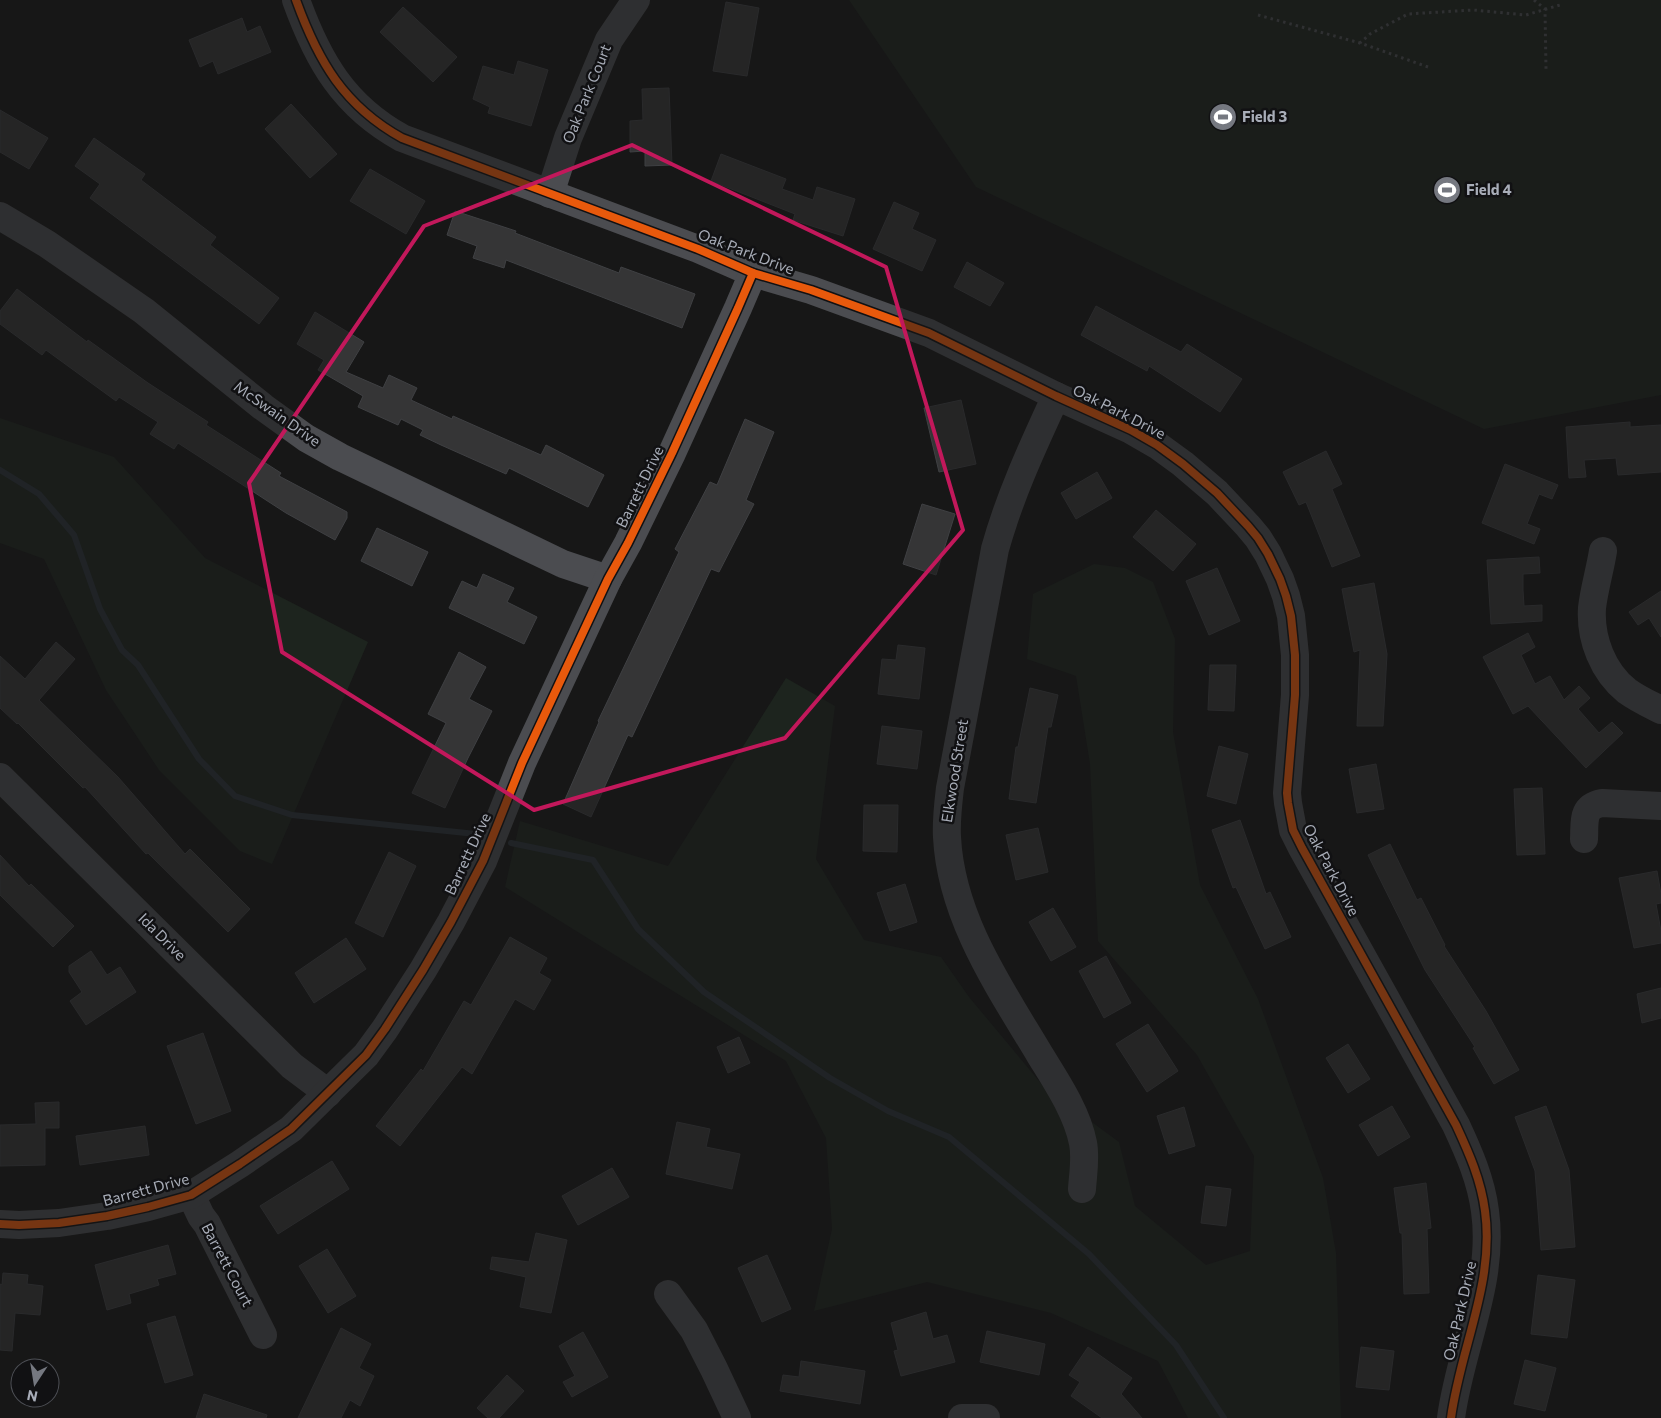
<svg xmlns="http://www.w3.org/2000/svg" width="1661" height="1418" viewBox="0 0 1661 1418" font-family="Commissioner,sans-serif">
<rect width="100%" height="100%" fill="#171717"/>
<g fill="#1d241e">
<polygon points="849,0 1661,0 1661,395 1484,429 976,187"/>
<polygon points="0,418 114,457 205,558 368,642 272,864 240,851 159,770 106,690 44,559 0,543"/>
<polygon points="1094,564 1125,568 1153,582 1175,639 1173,732 1200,885 1258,999 1323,1178 1336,1253 1341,1418 1188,1418 1158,1361 1051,1313 927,1282 814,1311 832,1229 826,1138 786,1061 505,887 520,821 668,866 786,678 835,706 816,859 864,940 941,957 969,997 1044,1087 1119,1142 1135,1206 1206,1265 1250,1251 1254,1156 1197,1055 1098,941 1090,764 1076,676 1027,659 1033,594"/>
</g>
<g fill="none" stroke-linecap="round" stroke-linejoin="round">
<g stroke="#2a3239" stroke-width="6">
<polyline points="0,470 39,494 74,535 100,609 122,650 138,665 199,759 235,796 292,815 476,834"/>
<polyline points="511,843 593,860 638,929 704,992 830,1078 888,1111 949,1137 1089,1254 1176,1345 1224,1418"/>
</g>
</g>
<g fill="#353536" stroke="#3f4043">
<polygon points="726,2 759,8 747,76 713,71"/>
<polygon points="403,7 457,57 433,82 380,32"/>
<polygon points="242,18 247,32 260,26 271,52 218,74 213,61 200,67 189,40"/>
<polygon points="518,61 548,70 531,126 488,113 490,107 473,99 483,66 514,75"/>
<polygon points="669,88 672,165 645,166 645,151 630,152 630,121 643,120 642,89"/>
<polygon points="291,104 337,154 310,178 265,129"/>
<polygon points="0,110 48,138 29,169 0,152"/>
<polygon points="94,138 145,174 141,180 216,237 210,245 279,298 259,324 90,198 100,184 75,166"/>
<polygon points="721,154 786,179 782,189 813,200 817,187 855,199 843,236 793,220 795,214 711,181"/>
<polygon points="370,169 425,201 406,234 350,201"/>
<polygon points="894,202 919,213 912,229 936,240 922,271 873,249"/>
<polygon points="455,211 516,231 515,233 619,273 621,267 695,294 682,328 506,260 504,268 473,258 477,246 447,235"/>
<polygon points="967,262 1004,283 990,306 954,287"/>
<polygon points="17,289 87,342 88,340 148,383 208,422 206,425 281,473 279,476 347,512 347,518 335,540 286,513 178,443 174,449 150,434 158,422 119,397 116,401 46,350 42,355 0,324 0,311"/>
<polygon points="1096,306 1181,352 1187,344 1242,379 1220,412 1149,366 1147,371 1081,335"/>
<polygon points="315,312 364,342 346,372 383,388 389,375 417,388 411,400 452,419 453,416 541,455 546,445 604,475 588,507 509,468 506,474 441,445 420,435 423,430 401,419 398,425 358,407 363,396 318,370 324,360 297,344"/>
<polygon points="961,400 976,464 939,472 924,408"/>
<polygon points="745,419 774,432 746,500 754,504 719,572 711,569 632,737 628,735 591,817 563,804 599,722 598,721 679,552 675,549 710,482 717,485"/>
<polygon points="1630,422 1630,427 1661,425 1661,472 1618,475 1616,458 1601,459 1584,460 1586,477 1569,478 1566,427"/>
<polygon points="1326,451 1342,484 1332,489 1360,556 1332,567 1306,502 1299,505 1283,472"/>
<polygon points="1505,464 1558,485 1552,499 1539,494 1527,524 1540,529 1534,544 1482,523"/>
<polygon points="1097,472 1112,498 1076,519 1061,493"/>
<polygon points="922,504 955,514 936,575 903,564"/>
<polygon points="1156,510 1196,544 1173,571 1133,537"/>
<polygon points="377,528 428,552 412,586 361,561"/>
<polygon points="1539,557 1540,573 1523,574 1523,590 1524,606 1542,605 1542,621 1491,624 1487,560"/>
<polygon points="1217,568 1240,621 1209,635 1186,581"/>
<polygon points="483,574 514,588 507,602 537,617 524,644 449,608 462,581 477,588"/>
<polygon points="1374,583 1387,654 1383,726 1357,726 1360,650 1354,652 1342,589"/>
<polygon points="1661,591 1661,637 1649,618 1638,625 1629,612"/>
<polygon points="1528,633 1535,647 1521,655 1535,684 1550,676 1564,700 1579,686 1590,698 1578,709 1599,733 1612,722 1623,733 1586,768 1528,706 1513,714 1483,657"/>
<polygon points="56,642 75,659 39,700 118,777 185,854 190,849 250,909 228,932 148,853 146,854 85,787 83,788 18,723 17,724 0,708 0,656 25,679"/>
<polygon points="898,645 925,648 919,699 878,694 882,659 896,660"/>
<polygon points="459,652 486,667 469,699 492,711 468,758 445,808 412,793 446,723 428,714"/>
<polygon points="1210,665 1236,665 1234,711 1208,710"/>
<polygon points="1030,688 1058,695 1051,727 1048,727 1036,803 1009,799 1016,747 1018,747"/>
<polygon points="882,726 922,731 917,769 877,764"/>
<polygon points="1219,746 1248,754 1236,804 1207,796"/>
<polygon points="1376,764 1384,809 1357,813 1349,769"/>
<polygon points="1542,788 1545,854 1517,855 1514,789"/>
<polygon points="864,805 898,805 897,852 863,851"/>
<polygon points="1240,820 1266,894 1270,892 1291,937 1265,949 1236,887 1233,888 1212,830"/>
<polygon points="1038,828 1048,872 1016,880 1006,835"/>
<polygon points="1390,844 1417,900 1421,898 1445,945 1444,946 1486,1011 1519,1070 1494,1084 1473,1048 1475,1047 1425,970 1368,855"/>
<polygon points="389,852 416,866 383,937 355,923"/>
<polygon points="0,855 29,886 31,884 74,926 53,947 0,895"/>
<polygon points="1657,871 1661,894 1661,903 1656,904 1661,931 1661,943 1634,948 1619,878"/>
<polygon points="905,884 917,922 890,931 877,893"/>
<polygon points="1053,908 1076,947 1051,961 1029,922"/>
<polygon points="510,937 547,958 539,973 551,980 534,1010 515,999 472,1074 462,1067 400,1146 376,1126 421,1069 423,1071 464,1001 471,1005"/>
<polygon points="346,938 366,969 314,1003 295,973"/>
<polygon points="91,951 107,975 120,967 136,992 86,1025 70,1001 82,992 69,972 69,966"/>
<polygon points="1106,956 1131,1003 1104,1018 1079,971"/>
<polygon points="1661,988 1661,1018 1642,1023 1637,994"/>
<polygon points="1148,1024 1178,1071 1147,1092 1116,1044"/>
<polygon points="203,1033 231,1111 196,1124 167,1046"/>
<polygon points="739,1037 750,1063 728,1073 717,1047"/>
<polygon points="1348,1044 1370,1079 1348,1093 1326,1058"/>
<polygon points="59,1102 59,1128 45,1128 45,1165 0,1166 0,1125 36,1124 35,1103"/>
<polygon points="1392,1106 1410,1137 1378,1156 1359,1125"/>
<polygon points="1546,1106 1569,1170 1575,1247 1541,1250 1535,1171 1515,1117"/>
<polygon points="1184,1107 1195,1146 1169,1154 1157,1116"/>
<polygon points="677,1122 710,1129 706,1147 740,1154 732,1189 666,1174"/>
<polygon points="145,1126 149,1155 80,1165 76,1136"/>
<polygon points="332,1161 349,1189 278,1234 260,1206"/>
<polygon points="612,1168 629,1197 578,1225 562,1196"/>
<polygon points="1426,1183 1431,1228 1427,1229 1429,1293 1404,1294 1402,1233 1400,1233 1394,1188"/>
<polygon points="1206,1186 1231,1189 1226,1226 1201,1223"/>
<polygon points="536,1233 567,1240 551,1313 520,1307 526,1277 490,1269 492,1257 529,1262"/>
<polygon points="168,1245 176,1274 157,1279 159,1285 129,1294 131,1303 107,1310 95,1265"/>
<polygon points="327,1249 356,1296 328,1313 299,1266"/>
<polygon points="767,1255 791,1309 762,1322 738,1268"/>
<polygon points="3,1273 28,1275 27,1284 43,1286 40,1315 15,1313 12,1351 0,1350 0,1284 2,1285"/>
<polygon points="1538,1275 1575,1280 1567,1338 1531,1334"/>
<polygon points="926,1312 933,1339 947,1335 955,1362 901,1376 894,1351 898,1350 891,1323"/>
<polygon points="175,1316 193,1375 165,1383 147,1324"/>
<polygon points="341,1328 371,1344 359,1368 374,1376 360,1406 350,1400 341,1418 298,1418"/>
<polygon points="987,1331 1045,1344 1039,1375 980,1362"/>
<polygon points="583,1332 608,1377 572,1397 563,1382 575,1376 559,1346"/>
<polygon points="1088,1347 1132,1378 1121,1394 1142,1418 1102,1418 1071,1396 1080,1382 1069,1375"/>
<polygon points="1361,1347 1394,1351 1389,1390 1356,1387"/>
<polygon points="1525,1360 1556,1368 1545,1411 1514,1404"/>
<polygon points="801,1361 865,1371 860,1404 780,1391 783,1375 799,1377"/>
<polygon points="507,1375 524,1391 499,1418 488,1418 477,1408"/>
<polygon points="204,1394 267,1415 266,1418 196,1418"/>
</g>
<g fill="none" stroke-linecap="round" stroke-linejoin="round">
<g stroke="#4d4e52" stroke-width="3" stroke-dasharray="2.5 4" stroke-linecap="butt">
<polyline points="1534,0 1545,9 1546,69"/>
<polyline points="1258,15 1360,43"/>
<polyline points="1428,67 1360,43 1370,34 1408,14 1473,10 1526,15 1560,5"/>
</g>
<g stroke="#4b4c50" stroke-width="28">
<path d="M 296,0 C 318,61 344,106 402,138 L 698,249 L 753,273 L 811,290 L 929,333 L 1056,396 L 1131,430 L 1157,445 L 1183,464 L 1217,493 L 1248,526 L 1258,538 L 1268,554 L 1280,579 L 1286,596 L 1291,616 L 1295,655 L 1295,695 L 1287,793 L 1288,803 L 1293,830 L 1302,848 L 1456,1125 C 1469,1153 1481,1180 1485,1211 C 1495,1282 1460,1349 1451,1418"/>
<polyline points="550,194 568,138 609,40 636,0"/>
<polyline points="0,216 47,244 144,311 263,407 306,438 340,457 563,564 608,579"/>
<path d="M 1056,396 C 1033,446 1010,495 995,549 L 950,788 C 948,805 946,821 947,837 C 951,918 1000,988 1040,1055 C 1056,1081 1077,1112 1083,1143 C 1086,1158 1083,1174 1082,1189"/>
<path d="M 1603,551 C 1600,570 1594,590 1592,608 C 1590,639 1603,672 1627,691 C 1638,699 1649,704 1661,710"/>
<polyline points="0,777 292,1066 328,1093"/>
<path d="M 1584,839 C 1585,822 1581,807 1602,803 L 1661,806"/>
<polyline points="191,1195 201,1216 207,1224 263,1335"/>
<polyline points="0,1224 19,1225 59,1223 107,1216 148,1207 191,1195 240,1164 291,1129 366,1055 385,1029 423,970 451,922 483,861 522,763 608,579 628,543 672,453 738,308 753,273"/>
<polyline points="668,1294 694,1330 714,1369 737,1418"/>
<polyline points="962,1418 986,1418"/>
</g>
<g stroke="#111113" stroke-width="11">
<g id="cycleway">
<path d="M 296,0 C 318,61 344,106 402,138 L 698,249 L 753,273 L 811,290 L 929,333 L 1056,396 L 1131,430 L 1157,445 L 1183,464 L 1217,493 L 1248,526 L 1258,538 L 1268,554 L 1280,579 L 1286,596 L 1291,616 L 1295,655 L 1295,695 L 1287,793 L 1288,803 L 1293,830 L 1302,848 L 1456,1125 C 1469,1153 1481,1180 1485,1211 C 1495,1282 1460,1349 1451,1418"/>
<polyline points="0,1224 19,1225 59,1223 107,1216 148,1207 191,1195 240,1164 291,1129 366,1055 385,1029 423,970 451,922 483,861 522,763 608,579 628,543 672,453 738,308 753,273"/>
</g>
</g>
<use href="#cycleway" stroke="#e8590c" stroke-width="8"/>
</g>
<path d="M0 0H1661V1418H0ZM 632,145 L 886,267 L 963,530 L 785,738 L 534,810 L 282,652 L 249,483 L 424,226 Z" fill="#171717" fill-opacity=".55" fill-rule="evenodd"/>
<path fill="none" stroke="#c2185b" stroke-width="4" stroke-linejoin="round" d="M 632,145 L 886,267 L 963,530 L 785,738 L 534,810 L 282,652 L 249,483 L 424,226 Z"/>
<defs>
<g id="stadium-disc" transform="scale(1.4375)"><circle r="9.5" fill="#757880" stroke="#111113"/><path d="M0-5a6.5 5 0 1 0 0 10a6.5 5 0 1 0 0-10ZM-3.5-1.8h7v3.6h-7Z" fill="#fff"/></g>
</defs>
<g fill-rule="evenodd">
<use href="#stadium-disc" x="1223" y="117"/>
<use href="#stadium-disc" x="1447" y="190"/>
</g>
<g text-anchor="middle" stroke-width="5" stroke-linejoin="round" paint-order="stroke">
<g font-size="15" fill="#a8adb8" stroke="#111113">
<text transform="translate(587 94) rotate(-68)" y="5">Oak Park Court</text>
<text transform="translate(746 252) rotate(21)" y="5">Oak Park Drive</text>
<text transform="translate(1119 412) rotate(27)" y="5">Oak Park Drive</text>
<text transform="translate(277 414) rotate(35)" y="5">McSwain Drive</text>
<text transform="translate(640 487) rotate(-64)" y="5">Barrett Drive</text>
<text transform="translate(955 771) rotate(-81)" y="5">Elkwood Street</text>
<text transform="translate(468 854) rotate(-65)" y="5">Barrett Drive</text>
<text transform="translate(1331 870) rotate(62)" y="5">Oak Park Drive</text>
<text transform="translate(162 937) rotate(45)" y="5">Ida Drive</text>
<text transform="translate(146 1190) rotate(-15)" y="5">Barrett Drive</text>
<text transform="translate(227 1265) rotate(62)" y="5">Barrett Court</text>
<text transform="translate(1460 1311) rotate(-77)" y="5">Oak Park Drive</text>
</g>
<g font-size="15" font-weight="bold" fill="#a8adb8" stroke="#111113" text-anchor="start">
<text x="1242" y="122">Field 3</text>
<text x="1466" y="195">Field 4</text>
</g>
</g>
<g transform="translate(35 1383) rotate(192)"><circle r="24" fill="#111113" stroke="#4d4f55"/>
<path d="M0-4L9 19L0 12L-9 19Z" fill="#757880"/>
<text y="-8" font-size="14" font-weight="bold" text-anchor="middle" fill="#a8adb8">N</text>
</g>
</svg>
